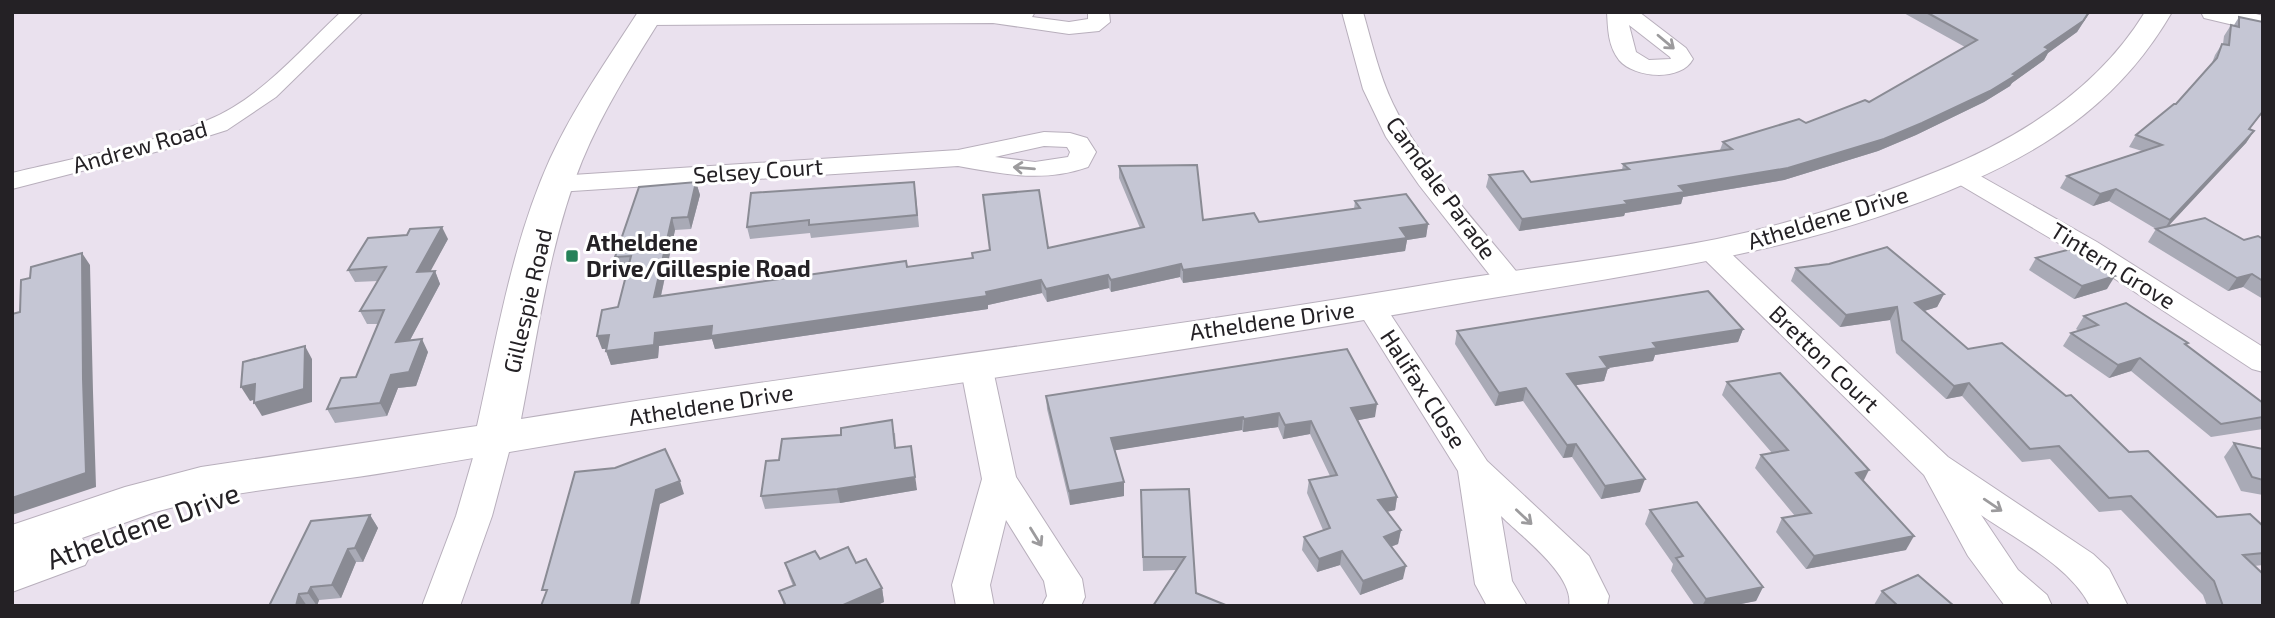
<svg xmlns="http://www.w3.org/2000/svg" width="2275" height="618" viewBox="0 0 2275 618" font-family="'Exo 2',sans-serif">
<rect width="100%" height="100%" fill="#eae1ee"/>
<g fill="none" stroke-linecap="round" stroke-linejoin="round">
<g stroke="#b8afbc" stroke-width="2">
<g id="minor">
<path d="M 341,12 L 363,12 L 276,97 L 227,130 L 167,149 L 12,189 L 12,173 C 77,157 147,146 208,120 C 260,99 301,49 341,12 Z"/>
<polygon points="717,12 1035,12 1032,17 1069,22 1088,19 1088,12 1109,12 1110,22 1099,31 1069,34 993,23 648,25 641,23 637,19 641,15 648,13"/>
<path d="M 1342,12 L 1363,12 C 1372,43 1379,75 1393,104 C 1424,168 1476,221 1520,276 L 1524,282 L 1520,288 L 1510,291 L 1500,288 L 1419,185 L 1386,137 L 1363,89 Z"/>
<path d="M 1607,12 L 1639,12 L 1686,48 L 1693,59 C 1681,82 1634,78 1619,60 C 1608,46 1608,29 1607,12 ZM 1629,25 L 1670,57 L 1671,59 L 1649,60 L 1636,52 Z"/>
<path d="M 1044,132 L 1070,133 L 1087,138 L 1096,152 L 1088,167 C 1043,183 1003,174 958,166 L 557,192 L 548,190 L 544,184 L 548,178 L 557,176 L 958,150 ZM 1044,146 L 1067,147 L 1070,152 L 1068,157 L 1035,162 L 995,157 Z"/>
<polygon points="1959,166 1968,169 2097,242 2263,347 2263,372 2252,369 2077,254 1950,179 1946,174 1950,169"/>
<path d="M 1712,243 L 1722,245 L 1948,457 L 2093,554 L 2109,569 L 2128,606 L 2090,606 C 2070,566 2017,540 1981,515 L 2018,570 L 2047,595 L 2052,606 L 2005,606 L 1968,556 L 1924,475 L 1702,257 L 1698,251 L 1702,245 Z"/>
<path d="M 1371,298 L 1381,300 L 1487,461 L 1589,556 L 1609,596 L 1607,606 L 1569,606 C 1575,576 1521,536 1501,516 L 1512,581 L 1527,606 L 1487,606 L 1475,584 L 1458,471 L 1356,307 L 1361,300 Z"/>
<polygon points="976,355 987,358 992,365 1016,477 1082,579 1085,597 1081,606 1042,606 1047,596 1044,581 1006,520 990,585 994,606 956,606 952,585 982,479 960,365 965,358"/>
<polygon points="496,425 508,429 513,437 492,516 460,606 422,606 456,516 479,437 484,429"/>
</g>
</g>
<g stroke="#b8afbc" stroke-width="2">
<g id="tertiary">
<path d="M 638,12 L 665,12 C 635,60 604,108 582,161 C 549,243 538,333 521,419 C 832,369 1144,333 1454,280 C 1542,266 1630,256 1717,239 C 1792,223 1867,200 1938,171 C 2020,138 2098,89 2145,12 L 2172,12 C 2124,95 2056,144 1969,182 C 1800,257 1614,276 1434,308 C 1168,355 899,390 632,432 C 553,444 475,458 396,471 C 331,482 265,488 201,500 L 155,512 L 82,538 L 92,552 L 85,565 L 12,592 L 12,525 L 125,487 L 201,467 L 477,426 C 497,337 512,243 550,159 C 574,107 607,60 638,12 Z"/>
<polygon points="2201,12 2249,12 2263,16 2263,32 2204,18"/>
</g>
</g>
<use href="#minor" fill="#fff" fill-rule="evenodd"/>
<use href="#tertiary" fill="#fff" fill-rule="evenodd"/>
</g>
<g fill="#a9aab6">
<polygon points="1902,12 2090,12 2077,32 2048,53 2044,60 2012,83 2010,86 1984,102 1916,135 1878,151 1784,180 1683,197 1681,204 1625,213 1624,216 1519,231 1486,187 1489,175 1531,182 1622,170 1623,164 1720,150 1723,142 1806,123 1869,102 1965,47"/>
<polygon points="2239,17 2263,22 2263,112 2250,129 2254,131 2246,143 2168,226 2244,240 2263,239 2263,299 2243,287 2228,291 2148,242 2156,229 2109,201 2093,206 2060,188 2067,176 2142,151 2129,147 2136,135 2176,104 2212,63 2215,55 2222,44 2223,44 2224,36 2231,25 2234,25"/>
<polygon points="1119,166 1203,220 1259,222 1354,209 1355,201 1428,224 1426,237 1407,240 1405,251 1183,283 1180,277 1111,292 1109,288 1047,302 1042,293 988,305 988,309 715,349 712,339 659,346 658,358 611,365 606,351 607,349 602,349 618,307 628,269 620,270 615,257 696,182 700,195 691,229 675,230 661,296 907,267 1048,248 1140,228 1119,178"/>
<polygon points="916,195 919,227 811,238 810,233 750,239 747,227"/>
<polygon points="448,239 430,271 435,271 440,284 410,340 428,352 416,386 398,388 387,416 335,423 327,409 356,377 378,324 367,324 360,311 378,281 355,282 348,270"/>
<polygon points="2036,258 2107,289 2074,299 2029,270"/>
<polygon points="1796,268 1944,294 1937,307 1924,311 1968,349 2129,452 2217,517 2263,526 2263,565 2254,566 2263,606 2207,606 2203,595 2121,510 2099,512 2050,459 2022,462 1962,396 1946,399 1896,353 1890,320 1840,327 1791,281"/>
<polygon points="2084,316 2188,343 2186,345 2263,403 2263,429 2211,437 2131,371 2109,378 2063,346 2071,333 2079,331 2076,329"/>
<polygon points="1743,329 1738,342 1655,355 1653,361 1608,368 1604,381 1576,385 1640,492 1601,499 1572,457 1563,458 1523,401 1495,406 1455,344 1457,331"/>
<polygon points="1727,382 1863,481 1906,550 1806,569 1776,532 1782,518 1795,516 1755,468 1761,455 1772,453 1722,395"/>
<polygon points="1046,396 1375,417 1358,420 1397,497 1395,510 1387,512 1401,530 1398,544 1391,547 1403,579 1360,595 1340,565 1317,572 1302,550 1304,537 1323,530 1307,493 1309,480 1330,476 1310,434 1283,439 1278,427 1243,432 1242,430 1115,450 1124,482 1124,496 1070,505 1047,409"/>
<polygon points="895,433 896,448 917,490 840,503 765,509 761,496 779,460"/>
<polygon points="2234,443 2263,449 2263,495 2241,491 2224,457"/>
<polygon points="1189,489 1196,593 1153,606 1176,570 1143,571 1141,503"/>
<polygon points="1650,510 1763,587 1756,601 1731,606 1695,606 1671,571 1673,564 1645,524"/>
<polygon points="370,515 378,528 363,562 356,562 341,598 319,600 317,606 269,606"/>
<polygon points="820,559 856,563 882,588 884,602 875,606 784,606 779,591 793,586 789,576 785,563"/>
<polygon points="1882,591 1954,606 1875,606 1874,605"/>
</g>
<g fill="#8a8b94">
<polygon points="2089,12 2090,12 2077,32 2048,53 2044,60 2012,83 2010,86 1984,102 1916,135 1878,151 1784,180 1683,197 1681,204 1625,213 1624,216 1519,231 1522,219 1625,201 1679,186 2013,74"/>
<polygon points="2254,131 2246,143 2162,233 2170,220"/>
<polygon points="696,182 700,195 691,229 688,217"/>
<polygon points="2116,189 2109,201 2093,206 2100,194"/>
<polygon points="672,218 675,230 658,309 654,297"/>
<polygon points="1428,224 1426,237 1407,240 1405,251 1183,283 1183,270 1400,228"/>
<polygon points="442,227 448,239 423,285 417,272"/>
<polygon points="82,253 90,265 93,392 96,487 12,515 12,498 83,379"/>
<polygon points="1181,264 1180,277 1111,292 1111,280"/>
<polygon points="435,271 440,284 402,355 396,342"/>
<polygon points="2252,274 2243,287 2228,291 2237,278"/>
<polygon points="1108,275 1109,288 1047,302 1046,289"/>
<polygon points="2115,276 2107,289 2074,299 2082,286"/>
<polygon points="1041,280 1042,293 988,305 988,309 715,349 712,339 659,346 658,358 611,365 606,351 655,333 986,292"/>
<polygon points="1944,294 1937,307 1908,316 1915,303"/>
<polygon points="1897,307 1890,320 1840,327 1846,315"/>
<polygon points="1743,329 1738,342 1655,355 1653,361 1608,368 1604,381 1564,387 1567,374 1600,357 1653,343"/>
<polygon points="609,335 614,348 602,349 597,336"/>
<polygon points="422,339 428,352 416,386 398,388 387,416 380,403 391,375"/>
<polygon points="305,346 312,359 312,402 262,416 254,403"/>
<polygon points="2140,358 2131,371 2109,378 2118,365"/>
<polygon points="1969,383 1962,396 1946,399 1954,386"/>
<polygon points="255,384 263,397 250,401 241,387"/>
<polygon points="1526,388 1523,401 1495,406 1499,393"/>
<polygon points="1377,404 1375,417 1349,422 1351,408"/>
<polygon points="1279,413 1278,427 1243,432 1244,419"/>
<polygon points="1243,417 1242,430 1111,451 1111,438"/>
<polygon points="1311,421 1310,434 1283,439 1285,425"/>
<polygon points="1576,444 1572,457 1563,458 1567,445"/>
<polygon points="911,446 917,490 840,503 837,489"/>
<polygon points="1869,470 1862,484 1856,473"/>
<polygon points="1645,479 1640,492 1601,499 1605,486"/>
<polygon points="680,481 684,494 660,504 639,606 631,606 656,490"/>
<polygon points="1124,482 1124,496 1070,505 1069,491"/>
<polygon points="1397,497 1395,510 1376,514 1378,500"/>
<polygon points="370,515 378,528 363,562 355,548"/>
<polygon points="1401,530 1398,544 1381,550 1384,537"/>
<polygon points="1914,536 1906,550 1806,569 1814,556"/>
<polygon points="348,549 356,562 341,598 332,585"/>
<polygon points="1342,551 1340,565 1317,572 1319,559"/>
<polygon points="1406,566 1403,579 1360,595 1363,581"/>
<polygon points="311,587 319,600 317,606 308,593"/>
<polygon points="1763,587 1756,601 1731,606 1702,606 1706,599"/>
<polygon points="882,588 884,602 875,606 841,606"/>
<polygon points="299,594 307,606 296,606"/>
</g>
<g fill="#c5c6d4" stroke="#8a8b94" stroke-width="2">
<polygon points="1926,12 2089,12 2083,21 2045,47 2049,49 2013,74 2016,75 1990,91 1922,123 1884,139 1788,168 1679,186 1685,192 1625,201 1628,204 1522,219 1489,175 1523,171 1531,182 1629,169 1623,164 1732,149 1723,142 1799,119 1806,123 1865,100 1869,102 1977,40"/>
<polygon points="2239,17 2263,22 2263,111 2249,129 2254,131 2170,220 2116,189 2100,194 2067,176 2162,145 2136,135 2174,104 2176,104 2217,58 2222,44 2229,45 2231,25 2239,27"/>
<polygon points="1197,165 1203,220 1254,213 1259,222 1360,208 1355,201 1406,194 1428,224 1400,228 1407,238 1183,270 1181,264 1111,280 1108,275 1046,289 1041,280 986,292 987,296 711,336 712,326 655,333 654,345 606,351 609,335 597,336 602,310 618,307 631,256 615,257 639,187 696,182 688,217 672,218 654,297 906,261 907,267 973,258 972,253 990,250 983,195 1039,190 1048,248 1144,227 1119,166"/>
<polygon points="914,182 917,215 809,225 809,220 747,227 751,193"/>
<polygon points="2205,218 2244,240 2258,236 2263,239 2263,281 2252,274 2237,278 2156,229"/>
<polygon points="442,227 417,272 435,271 396,342 422,339 409,372 391,375 380,403 327,409 341,378 356,377 384,310 360,311 386,267 348,270 368,238 407,235 410,229"/>
<polygon points="1887,247 1944,294 1915,303 1968,349 2002,343 2066,396 2071,395 2129,452 2148,451 2217,517 2250,514 2263,526 2263,553 2243,555 2263,574 2263,606 2223,606 2214,581 2131,496 2109,498 2059,446 2030,449 1969,383 1954,386 1902,340 1897,307 1846,315 1796,268 1829,264"/>
<polygon points="2071,249 2115,276 2082,286 2036,258"/>
<polygon points="82,253 83,379 86,473 12,498 12,314 20,312 21,280 30,278 31,267"/>
<polygon points="1708,291 1743,329 1653,343 1657,348 1600,357 1608,368 1567,374 1645,479 1605,486 1576,444 1567,445 1526,388 1499,393 1457,331"/>
<polygon points="2126,303 2188,343 2185,344 2263,403 2263,417 2221,424 2140,358 2118,365 2071,333 2098,325 2084,316"/>
<polygon points="305,346 304,389 254,403 255,384 241,387 243,362"/>
<polygon points="1347,349 1377,404 1351,408 1397,497 1378,500 1401,530 1384,537 1406,566 1363,581 1342,551 1319,559 1304,537 1330,528 1309,480 1337,475 1311,421 1285,425 1279,413 1244,419 1243,417 1111,438 1124,482 1069,491 1046,396"/>
<polygon points="1780,373 1869,470 1856,473 1914,536 1814,556 1782,518 1811,513 1761,455 1788,450 1727,382"/>
<polygon points="892,420 895,448 911,446 915,477 837,489 761,496 766,461 779,460 782,439 841,435 841,428"/>
<polygon points="2234,443 2263,449 2263,480 2252,477"/>
<polygon points="665,449 680,481 656,490 631,606 541,606 547,590 542,590 575,472 615,468"/>
<polygon points="1189,489 1196,593 1228,606 1153,606 1185,557 1143,557 1141,490"/>
<polygon points="1697,502 1763,587 1706,599 1676,558 1683,556 1650,510"/>
<polygon points="370,515 355,548 348,549 332,585 311,587 308,593 299,594 296,606 269,606 311,521"/>
<polygon points="848,547 856,563 866,559 882,588 841,606 786,606 779,591 795,585 785,563 815,551 820,559"/>
<polygon points="1918,575 1954,606 1898,606 1882,591"/>
</g>
<defs><path id="oneway-shaft" d="M-6 0H5M1.5-3L5.5 0L1.5 3" fill="none" stroke-width="1.6" stroke-linecap="round" stroke-linejoin="round" transform="scale(1.75)"/></defs>
<g stroke="#9c9b9d">
<use href="#oneway-shaft" transform="translate(1666 42) rotate(40)"/>
<use href="#oneway-shaft" transform="translate(1024 168) rotate(-175)"/>
<use href="#oneway-shaft" transform="translate(1993 505) rotate(34)"/>
<use href="#oneway-shaft" transform="translate(1524 517) rotate(43)"/>
<use href="#oneway-shaft" transform="translate(1036 537) rotate(58)"/>
</g>
<rect fill="#268259" stroke="#fff" stroke-width="2.5" x="565" y="249" width="14" height="14" rx="3.5"/>
<g text-anchor="middle" stroke-width="6" stroke-linejoin="round" paint-order="stroke">
<g font-size="23" fill="#242125" stroke="#fff">
<text transform="translate(140 147) rotate(-16)" y="8">Andrew Road</text>
<text transform="translate(758 171) rotate(-4)" y="8">Selsey Court</text>
<text transform="translate(1441 188) rotate(54)" y="8">Camdale Parade</text>
<text transform="translate(1828 218) rotate(-17)" y="8">Atheldene Drive</text>
<text transform="translate(2113 266) rotate(32)" y="8">Tintern Grove</text>
<text transform="translate(528 301) rotate(-77)" y="8">Gillespie Road</text>
<text transform="translate(1272 321) rotate(-8)" y="8">Atheldene Drive</text>
<text transform="translate(1824 359) rotate(44)" y="8">Bretton Court</text>
<text transform="translate(1423 389) rotate(57)" y="8">Halifax Close</text>
<text transform="translate(711 405) rotate(-9)" y="8">Atheldene Drive</text>
</g>
<g font-size="23" font-weight="bold" fill="#242125" stroke="#fff" text-anchor="start">
<text x="586" y="251">Atheldene<tspan x="586" dy="26">Drive/Gillespie Road</tspan></text>
</g>
<g font-size="28" fill="#242125" stroke="#fff">
<text transform="translate(143 526) rotate(-20)" y="10">Atheldene Drive</text>
</g>
</g>
<rect width="2275" height="618" fill="none" stroke="#242125" stroke-width="28"/>
</svg>
